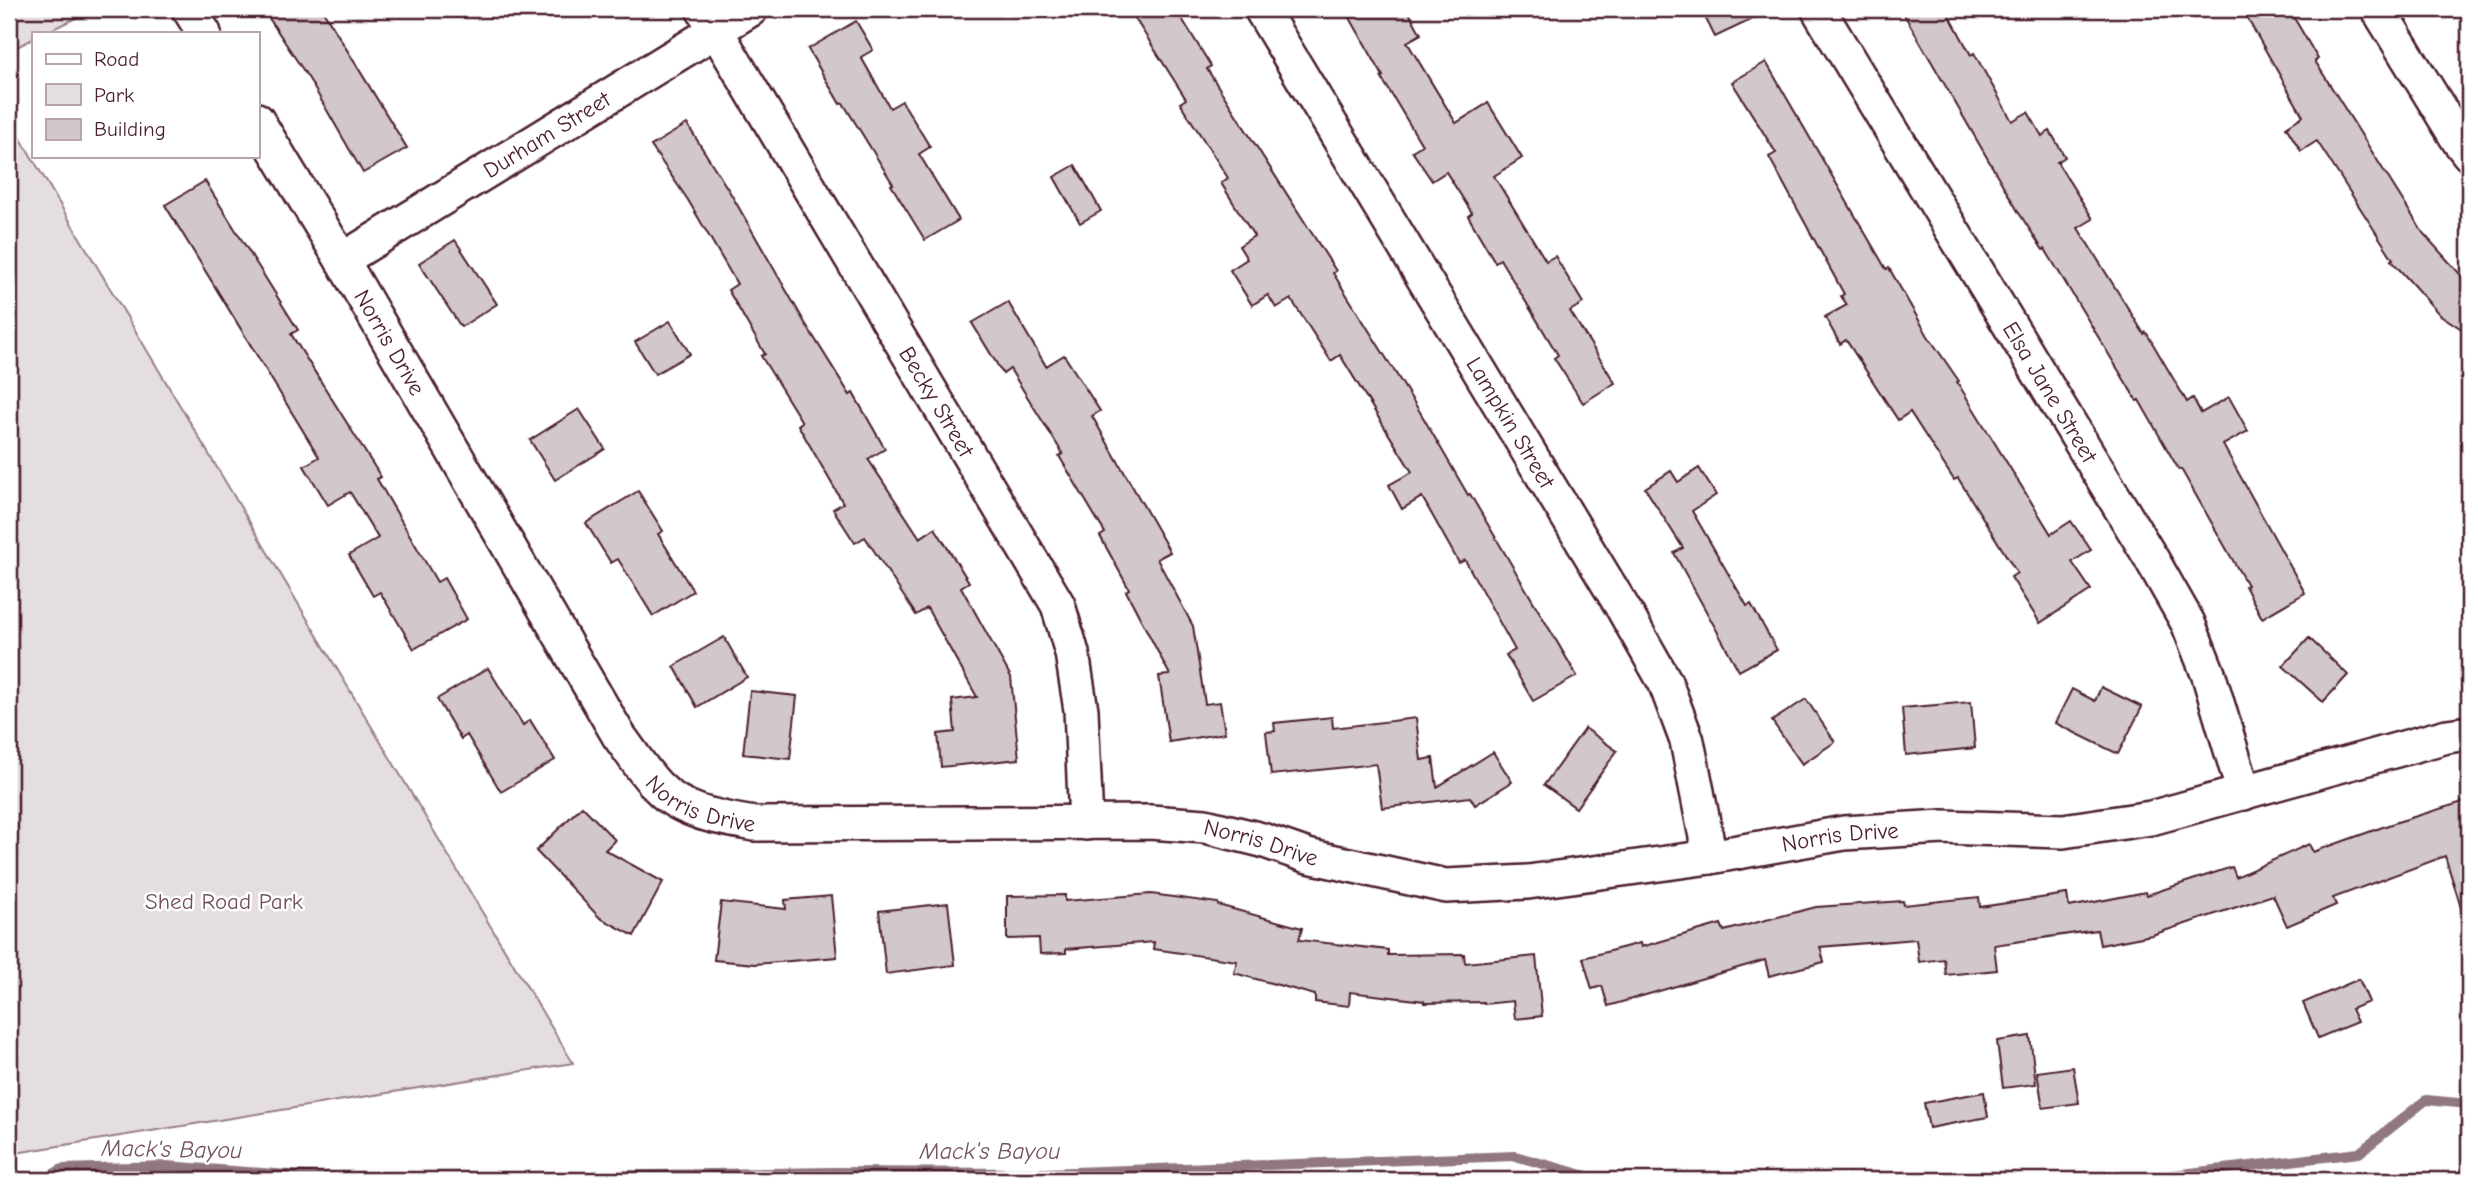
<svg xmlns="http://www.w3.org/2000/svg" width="2478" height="1189" viewBox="0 0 2478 1189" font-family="'Comic Neue',sans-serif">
<rect width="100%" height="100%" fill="#fff"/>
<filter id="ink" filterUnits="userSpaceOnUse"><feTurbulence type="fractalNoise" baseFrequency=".0143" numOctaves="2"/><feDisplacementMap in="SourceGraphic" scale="14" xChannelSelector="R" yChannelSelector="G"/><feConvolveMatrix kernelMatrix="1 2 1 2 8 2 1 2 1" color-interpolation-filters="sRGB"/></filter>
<g filter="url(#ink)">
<g fill="#e5dee0" stroke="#987e86" stroke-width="2">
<polygon points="9,9 94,9 45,33 33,33 33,39 9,51"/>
<polygon points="9,119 494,932 573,1063 9,1154"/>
</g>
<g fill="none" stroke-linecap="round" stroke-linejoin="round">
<g stroke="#91787e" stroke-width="10">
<polyline points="43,1180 62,1169 166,1166 357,1180 834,1172 1046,1173 1515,1156 1601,1180"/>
<polyline points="2130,1180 2359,1153 2426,1100 2469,1104"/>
</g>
</g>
<g fill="#d2c7cb" stroke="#4a1f2b" stroke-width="2">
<polygon points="263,9 322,9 407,148 363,173 309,79"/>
<polygon points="1129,9 1176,9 1211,66 1207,69 1336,271 1333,273 1420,412 1468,495 1470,494 1577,676 1533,701 1506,655 1515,650 1465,560 1459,563 1422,497 1402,509 1389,485 1412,472 1340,355 1331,361 1291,299 1276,308 1268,295 1252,305 1230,270 1247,259 1239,246 1254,236 1221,183 1228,178 1180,103 1186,99"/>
<polygon points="1345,9 1407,9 1421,34 1407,42 1456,123 1488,103 1522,158 1494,176 1546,261 1555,256 1583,303 1570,311 1615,383 1583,403 1554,358 1558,355 1500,259 1495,262 1468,216 1472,213 1446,172 1432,181 1412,151 1422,145 1381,77 1383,76"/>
<polygon points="1701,9 1774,9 1715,37"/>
<polygon points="1901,9 1946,9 1971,55 1974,53 2012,121 2028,112 2042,136 2050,131 2065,157 2057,162 2093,219 2078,228 2144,334 2146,332 2187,402 2193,398 2201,413 2229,397 2248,431 2223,445 2305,593 2262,618 2245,586 2247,585 2181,469 2179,470 2139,400 2137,401 2045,249 2043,250 2019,213"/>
<polygon points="2242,9 2289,9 2318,59 2315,61 2423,233 2469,284 2469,334 2439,314 2391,260 2393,259 2317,141 2301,151 2286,127 2303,116"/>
<polygon points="856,21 873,50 861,57 890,108 902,101 930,147 919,154 959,220 925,240 891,185 893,184 843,103 840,104 808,49"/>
<polygon points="1766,62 1886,269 1889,268 1928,336 1959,381 1957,382 2051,534 2071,521 2091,550 2072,562 2091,590 2040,623 2011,577 2017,573 1958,478 1954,480 1910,412 1898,420 1846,340 1840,344 1825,317 1847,305 1841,296 1844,294 1769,157 1776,153 1732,82"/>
<polygon points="687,124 731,194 805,323 850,395 853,393 885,449 868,459 920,538 935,528 969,582 961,587 1011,677 1019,759 941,767 938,734 955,732 952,700 977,697 927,608 916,615 865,537 855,543 833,509 843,503 798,425 802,422 761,356 765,354 728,290 737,284 688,200 651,146"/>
<polygon points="1075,165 1101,211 1080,223 1054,177"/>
<polygon points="205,181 298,330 291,334 381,477 377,479 437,582 444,578 467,619 414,649 380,592 373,596 349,555 378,538 350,492 328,505 304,466 319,457 165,205"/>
<polygon points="455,240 497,304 461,327 419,263"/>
<polygon points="1008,302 1046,366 1064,355 1100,411 1092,416 1170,552 1157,559 1193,626 1205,704 1220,702 1225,733 1169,742 1159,676 1170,675 1126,591 1129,589 1100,536 1105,533 1059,456 1063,454 1010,369 1003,374 972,323"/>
<polygon points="670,321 690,354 655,374 635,342"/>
<polygon points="579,409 605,449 555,480 530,440"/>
<polygon points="1699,468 1716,495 1692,511 1747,606 1751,604 1777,650 1739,671 1674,553 1683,548 1645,488 1671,471 1678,482"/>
<polygon points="638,491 663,531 658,534 693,591 653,616 618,559 611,563 586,523"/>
<polygon points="724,637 747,677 697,707 674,666"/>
<polygon points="2309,638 2348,675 2323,702 2283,666"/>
<polygon points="488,668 523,725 530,720 555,760 501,792 467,735 461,739 437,699"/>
<polygon points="2101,687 2142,707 2118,754 2055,723 2072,689 2095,701"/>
<polygon points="750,691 797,696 790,759 743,754"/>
<polygon points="1806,699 1835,742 1802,764 1772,721"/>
<polygon points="1971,702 1975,748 1906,755 1902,708"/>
<polygon points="1332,717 1333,728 1416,718 1421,760 1433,758 1437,787 1493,752 1512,782 1475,805 1470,797 1382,808 1376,764 1271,775 1266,732 1275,731 1274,723"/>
<polygon points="1585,728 1617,751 1576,808 1544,785"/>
<polygon points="2469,800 2469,913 2463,914 2445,856 2333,898 2336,905 2287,926 2273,895 2152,935 2100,945 2097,930 1994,945 1997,970 1946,975 1944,959 1919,962 1916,939 1820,947 1824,962 1769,976 1765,960 1608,1006 1602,986 1592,989 1583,958 1640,943 1641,947 1721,924 1724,931 1816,907 1903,901 1904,905 1979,897 1980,907 2067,894 2069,907 2146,892 2147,895 2232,867 2236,877 2309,844 2313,852 2394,823"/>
<polygon points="582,806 615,840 605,850 663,882 634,936 600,918 536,851"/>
<polygon points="1151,894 1218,903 1218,905 1302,928 1299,940 1388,950 1388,955 1464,954 1465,963 1536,956 1542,1016 1515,1019 1513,1001 1484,1004 1484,1002 1424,1003 1424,1001 1350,992 1349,1006 1315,1002 1315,995 1234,973 1237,961 1153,949 1154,942 1066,949 1066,953 1040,954 1039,938 1007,939 1007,896 1065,895 1065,901"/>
<polygon points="831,896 837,957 755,964 714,960 721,902 786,909 785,900"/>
<polygon points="948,903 955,965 886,974 879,911"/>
<polygon points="2359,979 2369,1002 2351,1009 2357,1022 2318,1038 2303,1003"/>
<polygon points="2030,1036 2036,1084 2003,1088 1997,1041"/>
<polygon points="2073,1067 2079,1103 2043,1108 2037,1072"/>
<polygon points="1984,1092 1988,1117 1929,1128 1924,1103"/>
</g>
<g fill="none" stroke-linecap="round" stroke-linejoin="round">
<g stroke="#4a1f2b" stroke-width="38">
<g id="minor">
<polyline points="189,9 204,33"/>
<path id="s1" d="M 703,9 L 1058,605 L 1072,653 L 1081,710 L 1086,823"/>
<path id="s2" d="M 1261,9 L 1624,610 L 1665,682 L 1687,741 L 1710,857"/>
<path id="s3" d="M 1818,9 L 2151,558 L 2188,623 L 2209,676 L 2244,793"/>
<polyline points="2378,9 2459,141 2469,154"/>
<path id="s4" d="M 257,120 L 342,260 L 619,736 C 632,753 644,773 659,788 C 683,813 721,818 754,824 L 1150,822 L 1205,826 L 1262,840 L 1308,856 L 1446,886 L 1528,882 L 1710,857 L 1844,833 L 1943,827 L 2063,831 L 2151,818 L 2447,736 L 2469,733"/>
<path id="s5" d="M 342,260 L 751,9"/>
</g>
</g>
<use href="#minor" stroke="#fff" stroke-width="33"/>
</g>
</g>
<g text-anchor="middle" stroke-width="5" stroke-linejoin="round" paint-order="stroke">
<g font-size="23" fill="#4a1f2b" stroke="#fff">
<text dy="8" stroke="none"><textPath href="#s5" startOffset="240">Durham Street</textPath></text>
<text dy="8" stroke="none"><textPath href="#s4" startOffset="259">Norris Drive</textPath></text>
<text dy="8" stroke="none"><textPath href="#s3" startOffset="448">Elsa Jane Street</textPath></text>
<text dy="8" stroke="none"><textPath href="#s1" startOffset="457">Becky Street</textPath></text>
<text dy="8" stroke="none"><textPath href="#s2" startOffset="483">Lampkin Street</textPath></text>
<text dy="8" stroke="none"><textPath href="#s4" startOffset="826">Norris Drive</textPath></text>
<text dy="8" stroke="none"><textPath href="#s4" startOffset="1981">Norris Drive</textPath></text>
<text dy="8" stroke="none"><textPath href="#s4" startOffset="1393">Norris Drive</textPath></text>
</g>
<g font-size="23" fill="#714f58" stroke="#fff">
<text x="224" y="909">Shed Road Park</text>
</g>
<g font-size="24" font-style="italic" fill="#74535c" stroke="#fff">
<text transform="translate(172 1149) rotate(1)" y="8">Mack's Bayou</text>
<text x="990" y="1159">Mack's Bayou</text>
</g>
</g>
<rect width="2478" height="1189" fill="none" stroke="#fff" stroke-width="35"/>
<rect x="18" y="18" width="2443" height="1154" fill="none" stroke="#4a1f2b" stroke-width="2.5" filter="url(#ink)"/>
<rect x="32" y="32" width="228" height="126" fill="#ffffff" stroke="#b7a5aa" stroke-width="2"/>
<rect x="46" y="54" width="35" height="10" fill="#ffffff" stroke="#b7a5aa" stroke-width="2"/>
<text x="94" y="66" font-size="21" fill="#4a1f2b">Road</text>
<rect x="46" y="84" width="35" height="21" fill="#e5dee0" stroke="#b7a5aa" stroke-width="2"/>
<text x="94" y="102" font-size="21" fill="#4a1f2b">Park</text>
<rect x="46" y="119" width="35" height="21" fill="#d2c7cb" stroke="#b7a5aa" stroke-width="2"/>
<text x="94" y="136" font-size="21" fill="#4a1f2b">Building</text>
</svg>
